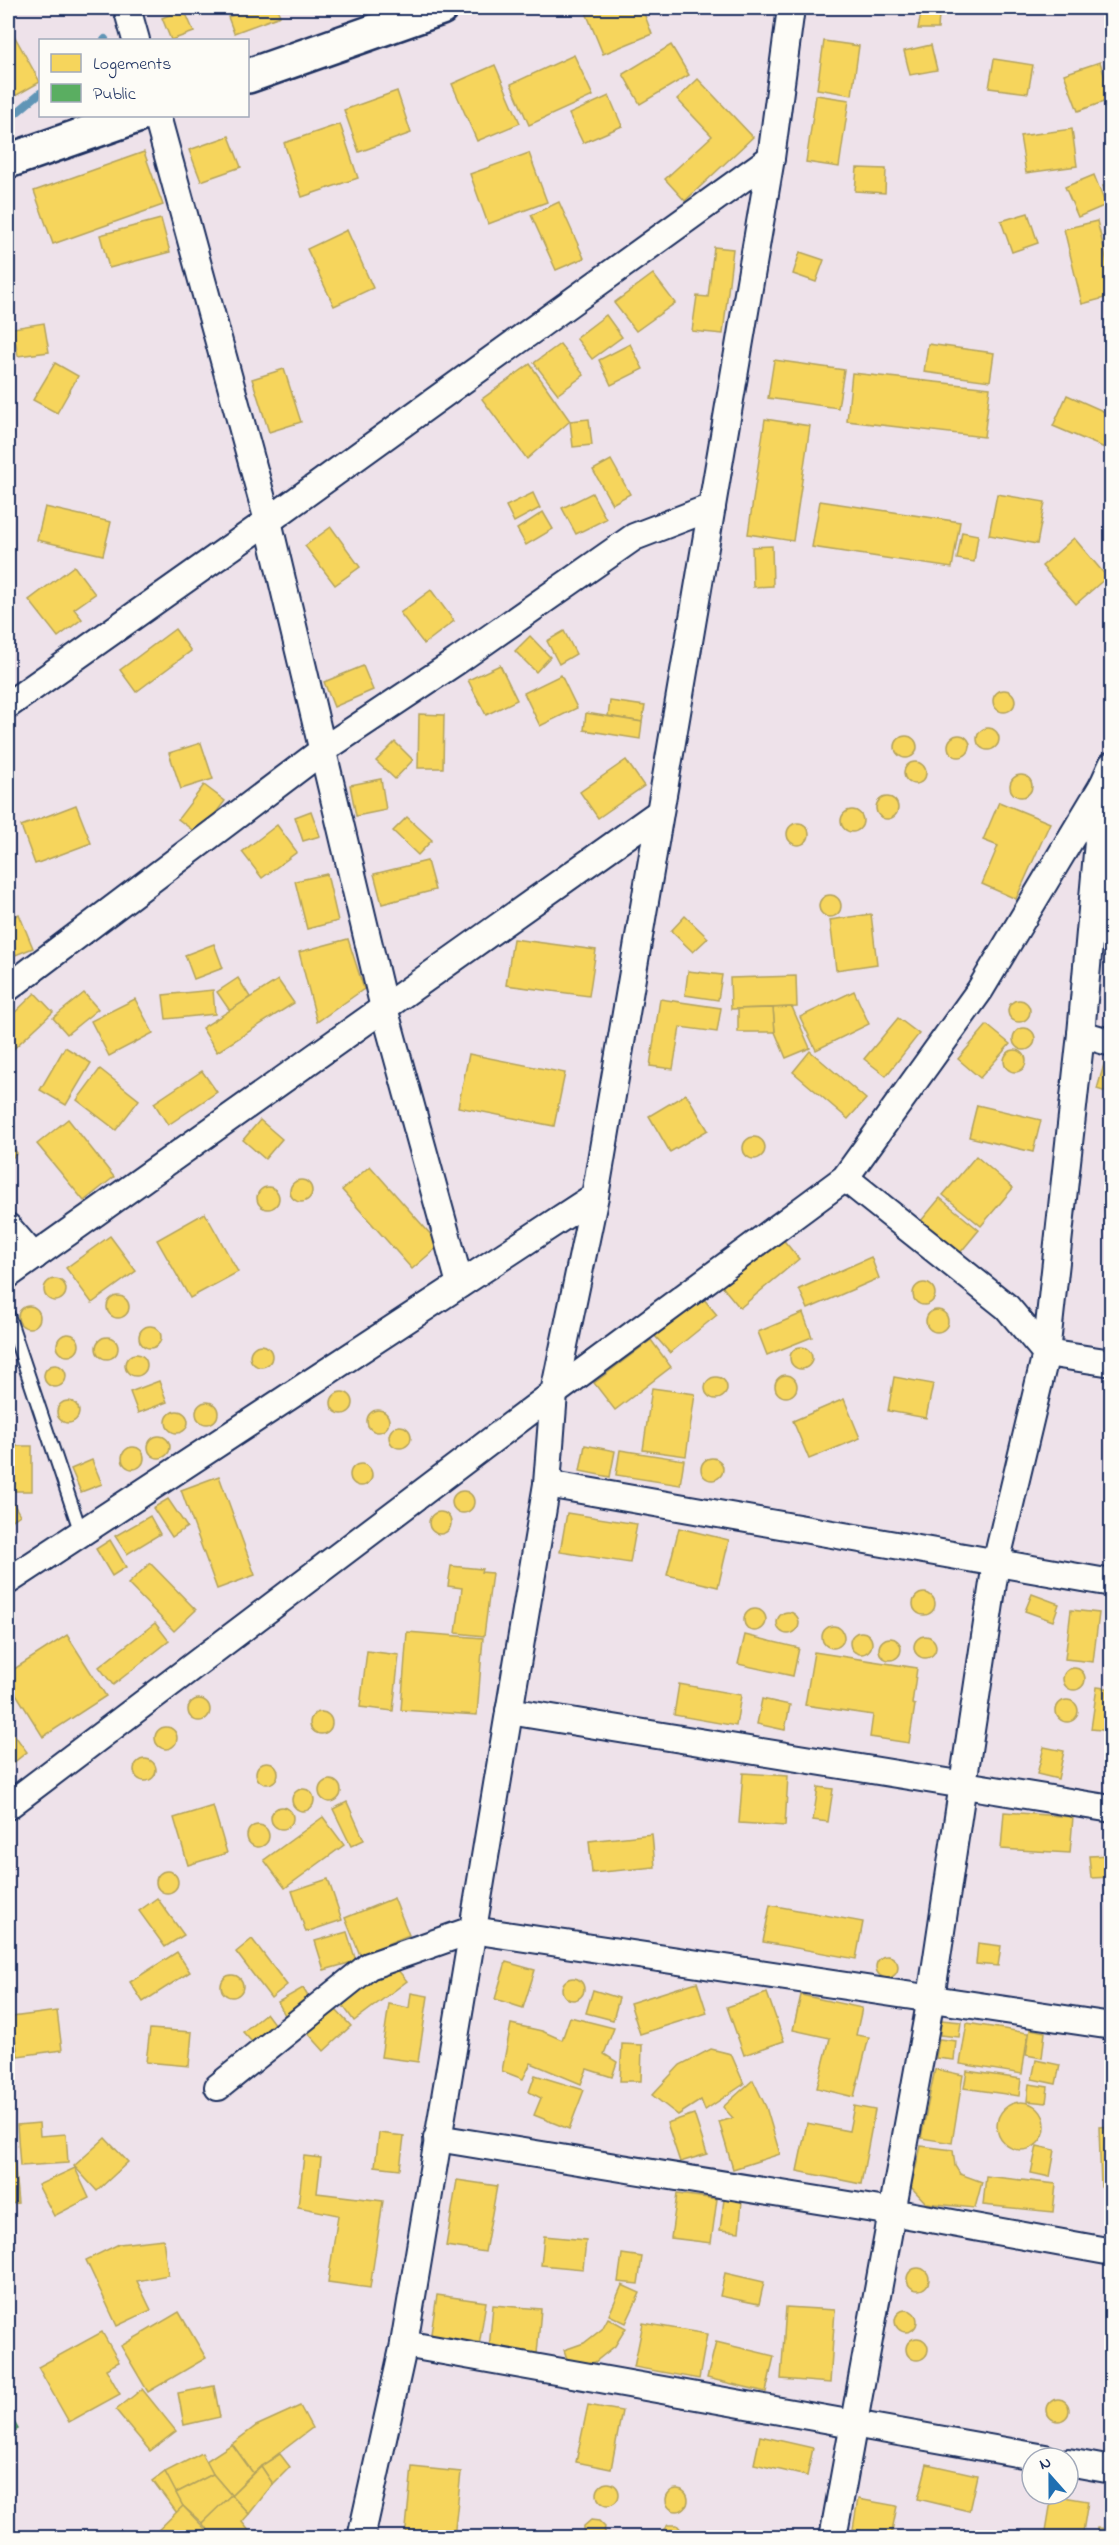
<svg xmlns="http://www.w3.org/2000/svg" width="1119" height="2545" viewBox="0 0 1119 2545" font-family="'Indie Flower',sans-serif">
<rect width="100%" height="100%" fill="#eee2ea"/>
<filter id="ink" filterUnits="userSpaceOnUse"><feTurbulence type="fractalNoise" baseFrequency=".0167" numOctaves="2"/><feDisplacementMap in="SourceGraphic" scale="12" xChannelSelector="R" yChannelSelector="G"/><feConvolveMatrix kernelMatrix="1 2 1 2 8 2 1 2 1" color-interpolation-filters="sRGB"/></filter>
<g filter="url(#ink)">
<g fill="#f6d55c" stroke="#b4a35d" stroke-width="1.5">
<polygon points="253,8 277,8 280,16 234,33 228,17"/>
<polygon points="591,8 642,8 652,34 603,54 585,10"/>
<polygon points="703,8 768,8 768,13 703,11"/>
<polygon points="184,9 194,32 171,40 162,18"/>
<polygon points="921,13 939,14 938,29 918,29"/>
<polygon points="10,28 40,82 8,100 8,29"/>
<polygon points="824,41 859,46 852,95 817,89"/>
<polygon points="671,45 689,75 640,104 623,74"/>
<polygon points="931,45 937,70 910,75 904,51"/>
<polygon points="574,55 593,96 529,125 511,84"/>
<polygon points="994,59 1033,65 1028,93 989,88"/>
<polygon points="1100,62 1112,99 1078,111 1064,74"/>
<polygon points="495,65 520,123 477,141 452,84"/>
<polygon points="698,79 753,137 685,201 665,179 712,136 677,99"/>
<polygon points="397,91 411,133 359,152 344,110"/>
<polygon points="816,95 849,100 839,167 806,162"/>
<polygon points="609,96 622,126 583,143 569,114"/>
<polygon points="340,124 358,178 302,197 284,143"/>
<polygon points="1072,129 1077,166 1026,173 1020,136"/>
<polygon points="229,136 241,167 201,181 189,150"/>
<polygon points="144,152 163,205 53,244 34,191"/>
<polygon points="529,153 547,202 488,224 470,174"/>
<polygon points="857,168 886,169 885,193 855,191"/>
<polygon points="1094,175 1106,205 1078,217 1065,187"/>
<polygon points="1112,183 1112,208 1103,186"/>
<polygon points="559,202 584,258 556,270 531,215"/>
<polygon points="1028,213 1038,243 1012,252 1001,221"/>
<polygon points="161,219 170,252 109,268 100,235"/>
<polygon points="1097,221 1112,281 1112,296 1082,304 1064,229"/>
<polygon points="347,230 373,288 334,306 307,249"/>
<polygon points="714,247 733,249 723,334 692,331 697,296 708,297"/>
<polygon points="800,252 824,260 816,282 793,274"/>
<polygon points="653,274 675,303 636,331 614,303"/>
<polygon points="606,315 622,337 592,359 576,338"/>
<polygon points="44,323 49,352 18,356 13,328"/>
<polygon points="560,344 584,375 558,394 534,363"/>
<polygon points="630,344 643,369 611,385 599,360"/>
<polygon points="928,344 994,353 990,381 924,372"/>
<polygon points="774,360 844,370 838,408 768,398"/>
<polygon points="55,363 78,376 57,413 33,400"/>
<polygon points="530,364 570,421 527,459 482,399"/>
<polygon points="284,369 301,422 269,432 252,379"/>
<polygon points="852,373 990,388 984,437 847,421"/>
<polygon points="1067,395 1112,415 1112,451 1053,426"/>
<polygon points="589,419 592,445 573,447 570,421"/>
<polygon points="765,419 810,426 793,541 748,534"/>
<polygon points="611,460 630,494 612,504 593,470"/>
<polygon points="533,493 540,508 514,522 506,506"/>
<polygon points="592,493 606,519 576,534 562,508"/>
<polygon points="997,494 1045,502 1037,544 989,535"/>
<polygon points="820,501 960,522 952,568 812,547"/>
<polygon points="45,507 111,522 103,555 37,540"/>
<polygon points="543,512 553,529 526,545 517,529"/>
<polygon points="331,527 360,567 335,585 305,546"/>
<polygon points="962,532 978,535 974,562 957,559"/>
<polygon points="1074,538 1107,577 1076,604 1042,566"/>
<polygon points="772,546 773,586 753,587 752,547"/>
<polygon points="74,566 95,594 74,609 82,619 58,637 29,600"/>
<polygon points="431,590 454,621 424,644 400,613"/>
<polygon points="175,629 191,651 136,692 120,670"/>
<polygon points="564,631 576,654 559,664 547,641"/>
<polygon points="530,636 550,657 536,672 515,651"/>
<polygon points="500,665 517,700 486,715 468,680"/>
<polygon points="363,666 373,690 334,707 324,682"/>
<polygon points="561,675 577,708 540,726 524,693"/>
<circle cx="1004" cy="701" r="11"/>
<polygon points="610,701 645,706 642,722 608,716"/>
<polygon points="586,713 642,722 640,739 584,730"/>
<polygon points="419,714 444,715 443,768 418,768"/>
<circle cx="988" cy="739" r="11"/>
<circle cx="959" cy="746" r="11"/>
<circle cx="906" cy="747" r="11"/>
<polygon points="395,742 413,760 395,779 376,761"/>
<polygon points="201,743 213,779 181,789 169,753"/>
<polygon points="626,760 644,786 598,818 580,792"/>
<circle cx="915" cy="773" r="11"/>
<circle cx="1021" cy="786" r="11"/>
<polygon points="381,779 386,810 356,816 350,785"/>
<polygon points="204,785 225,801 199,835 178,819"/>
<circle cx="887" cy="808" r="11"/>
<polygon points="999,802 1050,823 1016,899 982,884 998,846 983,840"/>
<polygon points="76,805 91,843 35,864 21,826"/>
<circle cx="852" cy="821" r="11"/>
<polygon points="311,811 320,836 303,841 295,817"/>
<polygon points="407,817 432,840 418,855 393,831"/>
<circle cx="798" cy="834" r="11"/>
<polygon points="277,825 297,852 262,878 242,852"/>
<polygon points="427,861 435,890 382,904 374,874"/>
<polygon points="327,874 338,921 307,929 295,881"/>
<circle cx="830" cy="906" r="11"/>
<polygon points="19,914 33,948 8,958 8,919"/>
<polygon points="871,914 877,964 836,970 830,920"/>
<polygon points="685,916 708,938 693,952 671,931"/>
<polygon points="348,939 364,989 317,1022 299,952"/>
<polygon points="513,939 596,950 589,996 506,985"/>
<polygon points="214,944 223,968 194,979 185,955"/>
<polygon points="688,971 722,975 718,1000 685,995"/>
<polygon points="796,976 797,1007 731,1009 730,978"/>
<polygon points="238,978 250,997 230,1011 217,992"/>
<polygon points="278,980 294,1003 217,1052 202,1028"/>
<polygon points="213,990 215,1014 166,1019 163,995"/>
<polygon points="854,991 869,1024 816,1050 800,1017"/>
<polygon points="35,993 53,1012 8,1054 8,1019"/>
<polygon points="84,993 98,1009 67,1034 53,1018"/>
<polygon points="135,999 153,1033 109,1056 91,1021"/>
<polygon points="660,999 721,1008 717,1032 680,1027 673,1069 650,1066"/>
<circle cx="1019" cy="1011" r="11"/>
<polygon points="792,1007 810,1048 786,1058 775,1032 773,1008"/>
<polygon points="773,1008 775,1032 738,1032 738,1009"/>
<polygon points="898,1018 919,1034 886,1076 864,1059"/>
<polygon points="987,1025 1010,1044 980,1078 958,1059"/>
<circle cx="1024" cy="1039" r="11"/>
<polygon points="65,1047 91,1063 66,1105 40,1090"/>
<circle cx="1015" cy="1061" r="11"/>
<polygon points="810,1051 866,1099 848,1119 793,1072"/>
<polygon points="469,1054 565,1073 554,1126 458,1107"/>
<polygon points="1105,1061 1112,1063 1112,1094 1097,1089"/>
<polygon points="100,1069 139,1100 116,1130 77,1100"/>
<polygon points="202,1071 217,1092 168,1125 154,1103"/>
<polygon points="686,1094 708,1130 670,1152 649,1116"/>
<polygon points="977,1105 1041,1120 1033,1152 969,1137"/>
<polygon points="68,1119 114,1177 84,1201 37,1144"/>
<polygon points="260,1120 282,1139 265,1159 243,1140"/>
<circle cx="754" cy="1148" r="11"/>
<polygon points="8,1142 17,1153 8,1162"/>
<polygon points="976,1156 1013,1188 981,1226 943,1195"/>
<polygon points="370,1166 440,1245 412,1269 342,1190"/>
<circle cx="301" cy="1191" r="11"/>
<circle cx="268" cy="1198" r="11"/>
<polygon points="940,1198 979,1230 955,1259 916,1227"/>
<polygon points="205,1213 238,1272 190,1298 157,1240"/>
<polygon points="110,1236 136,1271 92,1303 66,1268"/>
<polygon points="781,1237 799,1259 740,1308 721,1285"/>
<polygon points="871,1257 879,1278 808,1309 799,1289"/>
<circle cx="55" cy="1290" r="11"/>
<circle cx="924" cy="1294" r="11"/>
<circle cx="118" cy="1307" r="11"/>
<polygon points="703,1298 717,1315 670,1353 655,1336"/>
<circle cx="29" cy="1317" r="11"/>
<circle cx="937" cy="1321" r="11"/>
<polygon points="803,1313 812,1337 767,1355 758,1332"/>
<circle cx="150" cy="1337" r="11"/>
<circle cx="68" cy="1345" r="11"/>
<circle cx="107" cy="1348" r="11"/>
<polygon points="651,1340 671,1367 615,1410 594,1383"/>
<circle cx="261" cy="1356" r="11"/>
<circle cx="801" cy="1358" r="11"/>
<circle cx="136" cy="1365" r="11"/>
<circle cx="55" cy="1376" r="11"/>
<circle cx="786" cy="1386" r="11"/>
<polygon points="894,1377 933,1384 926,1418 888,1411"/>
<circle cx="716" cy="1388" r="11"/>
<polygon points="159,1381 167,1402 138,1413 130,1392"/>
<polygon points="652,1388 695,1394 686,1456 643,1450"/>
<circle cx="342" cy="1403" r="11"/>
<polygon points="844,1399 860,1438 809,1459 793,1421"/>
<circle cx="68" cy="1412" r="11"/>
<circle cx="207" cy="1413" r="11"/>
<circle cx="378" cy="1421" r="11"/>
<circle cx="177" cy="1422" r="11"/>
<circle cx="400" cy="1437" r="11"/>
<circle cx="159" cy="1447" r="11"/>
<polygon points="585,1445 615,1451 610,1477 580,1471"/>
<rect x="9" y="1446" width="23" height="45"/>
<circle cx="133" cy="1458" r="11"/>
<polygon points="620,1450 684,1460 680,1485 616,1475"/>
<circle cx="712" cy="1469" r="11"/>
<polygon points="92,1460 102,1484 81,1492 71,1469"/>
<circle cx="361" cy="1475" r="11"/>
<polygon points="219,1476 255,1575 217,1589 181,1490"/>
<circle cx="463" cy="1502" r="11"/>
<polygon points="8,1494 20,1515 8,1523"/>
<polygon points="168,1499 187,1527 172,1537 153,1508"/>
<circle cx="440" cy="1523" r="11"/>
<polygon points="567,1513 637,1524 630,1563 560,1552"/>
<polygon points="150,1516 160,1534 127,1554 115,1536"/>
<polygon points="679,1528 729,1540 718,1587 667,1575"/>
<polygon points="110,1540 126,1567 112,1576 96,1549"/>
<polygon points="150,1563 196,1610 174,1631 128,1584"/>
<polygon points="451,1566 482,1569 481,1572 492,1573 484,1636 456,1633 462,1588 448,1586"/>
<circle cx="924" cy="1604" r="11"/>
<polygon points="1032,1594 1059,1604 1053,1621 1025,1611"/>
<circle cx="755" cy="1620" r="11"/>
<polygon points="1071,1610 1099,1613 1093,1662 1065,1659"/>
<circle cx="788" cy="1623" r="11"/>
<polygon points="155,1623 169,1641 113,1685 99,1667"/>
<circle cx="833" cy="1637" r="11"/>
<polygon points="407,1632 483,1638 477,1715 401,1710"/>
<circle cx="861" cy="1643" r="11"/>
<polygon points="67,1635 106,1696 43,1737 8,1681 8,1673"/>
<polygon points="745,1635 799,1648 793,1676 738,1664"/>
<circle cx="925" cy="1647" r="11"/>
<circle cx="890" cy="1649" r="11"/>
<polygon points="367,1651 399,1655 393,1711 360,1707"/>
<polygon points="814,1652 917,1668 912,1704 915,1705 909,1743 870,1737 873,1715 805,1705"/>
<circle cx="1074" cy="1679" r="11"/>
<polygon points="679,1684 741,1695 736,1726 674,1715"/>
<polygon points="1097,1687 1112,1689 1112,1731 1091,1729"/>
<polygon points="762,1699 790,1705 785,1730 757,1724"/>
<circle cx="199" cy="1710" r="11"/>
<circle cx="1067" cy="1711" r="11"/>
<circle cx="321" cy="1723" r="11"/>
<polygon points="8,1726 27,1752 8,1767"/>
<circle cx="166" cy="1738" r="11"/>
<polygon points="1044,1747 1064,1751 1058,1779 1037,1774"/>
<circle cx="145" cy="1770" r="11"/>
<circle cx="267" cy="1773" r="11"/>
<polygon points="743,1773 788,1776 785,1826 739,1823"/>
<circle cx="330" cy="1791" r="11"/>
<polygon points="818,1787 833,1789 828,1822 813,1820"/>
<circle cx="303" cy="1800" r="11"/>
<polygon points="347,1802 364,1840 351,1846 333,1809"/>
<polygon points="213,1806 227,1853 188,1865 174,1818"/>
<circle cx="282" cy="1818" r="11"/>
<polygon points="1004,1812 1073,1817 1070,1853 1001,1849"/>
<polygon points="323,1817 344,1845 285,1888 264,1860"/>
<circle cx="258" cy="1836" r="11"/>
<polygon points="652,1834 655,1867 592,1873 589,1841"/>
<polygon points="1112,1855 1112,1877 1091,1878 1089,1856"/>
<circle cx="167" cy="1882" r="11"/>
<polygon points="328,1879 342,1920 306,1932 292,1891"/>
<polygon points="157,1898 184,1935 165,1947 139,1911"/>
<polygon points="394,1898 409,1935 360,1955 345,1918"/>
<polygon points="770,1905 863,1922 856,1959 763,1942"/>
<polygon points="347,1932 356,1961 324,1970 315,1941"/>
<polygon points="252,1939 287,1985 271,1998 236,1952"/>
<polygon points="978,1943 1001,1946 998,1966 976,1964"/>
<polygon points="177,1952 190,1972 143,2002 130,1982"/>
<circle cx="887" cy="1967" r="11"/>
<polygon points="506,1962 535,1970 523,2008 495,1999"/>
<polygon points="393,1964 407,1981 354,2021 341,2003"/>
<circle cx="232" cy="1986" r="11"/>
<circle cx="573" cy="1989" r="11"/>
<polygon points="697,1982 707,2013 640,2034 630,2003"/>
<polygon points="303,1988 313,2005 287,2019 278,2002"/>
<polygon points="593,1990 619,1998 613,2020 586,2013"/>
<polygon points="411,1993 428,1996 418,2062 381,2057 389,2004 409,2008"/>
<polygon points="767,1993 784,2041 744,2055 727,2007"/>
<polygon points="801,1995 862,2008 856,2035 869,2037 854,2097 817,2088 830,2038 793,2030"/>
<polygon points="335,2009 351,2026 324,2051 308,2033"/>
<polygon points="57,2011 62,2050 18,2056 12,2017"/>
<polygon points="266,2013 275,2025 253,2043 243,2032"/>
<polygon points="570,2017 614,2028 604,2054 617,2062 612,2077 587,2069 581,2084 531,2063 523,2079 502,2071 511,2024 542,2031 562,2040"/>
<polygon points="941,2020 961,2022 959,2037 940,2035"/>
<polygon points="967,2023 1028,2033 1022,2074 960,2064"/>
<polygon points="150,2029 192,2032 189,2066 146,2062"/>
<polygon points="1030,2029 1045,2032 1042,2058 1026,2055"/>
<polygon points="939,2039 956,2041 954,2060 936,2058"/>
<polygon points="622,2044 642,2045 641,2081 620,2081"/>
<polygon points="711,2049 731,2054 744,2084 705,2110 701,2100 678,2115 652,2095 680,2065"/>
<polygon points="1036,2060 1060,2065 1056,2084 1032,2079"/>
<polygon points="935,2069 963,2075 952,2143 921,2138"/>
<polygon points="967,2071 1021,2079 1019,2096 964,2088"/>
<polygon points="535,2075 584,2090 569,2129 534,2115 541,2098 529,2092"/>
<polygon points="753,2080 766,2107 780,2154 733,2169 719,2122 733,2118 723,2107"/>
<polygon points="1029,2084 1048,2087 1046,2103 1027,2101"/>
<circle cx="1021" cy="2126" r="24"/>
<polygon points="854,2106 875,2110 861,2184 797,2171 807,2123 849,2131"/>
<polygon points="694,2114 707,2154 680,2162 667,2123"/>
<polygon points="39,2123 40,2136 66,2134 68,2163 20,2166 17,2125"/>
<polygon points="1112,2126 1112,2187 1101,2187 1099,2127"/>
<polygon points="8,2128 11,2128 18,2203 8,2204"/>
<polygon points="379,2133 404,2136 400,2169 375,2166"/>
<polygon points="105,2138 128,2162 97,2191 74,2166"/>
<polygon points="921,2146 953,2150 955,2166 960,2174 982,2182 975,2208 926,2203 911,2187"/>
<polygon points="1037,2146 1055,2150 1050,2177 1031,2173"/>
<polygon points="304,2156 321,2158 317,2193 383,2201 370,2288 328,2282 338,2215 298,2207"/>
<polygon points="75,2168 89,2198 54,2216 38,2185"/>
<polygon points="986,2176 1056,2184 1053,2212 983,2205"/>
<polygon points="457,2180 497,2186 485,2252 446,2246"/>
<polygon points="677,2194 717,2199 711,2243 671,2238"/>
<polygon points="724,2199 742,2201 739,2232 720,2230"/>
<polygon points="544,2236 586,2240 583,2269 541,2265"/>
<polygon points="163,2239 168,2275 137,2281 151,2310 117,2326 86,2260 119,2244"/>
<polygon points="622,2254 642,2257 638,2284 618,2282"/>
<circle cx="918" cy="2279" r="11"/>
<polygon points="725,2273 764,2282 759,2304 720,2296"/>
<polygon points="622,2285 640,2293 626,2323 609,2315"/>
<polygon points="437,2295 486,2302 479,2346 430,2340"/>
<polygon points="1112,2304 1112,2322 1107,2316 1108,2308"/>
<polygon points="493,2305 541,2309 537,2354 489,2350"/>
<polygon points="786,2307 835,2310 830,2383 781,2379"/>
<circle cx="906" cy="2321" r="11"/>
<polygon points="179,2312 206,2358 148,2392 121,2346"/>
<polygon points="608,2318 626,2328 615,2346 595,2362 570,2368 564,2350 584,2343 602,2329"/>
<polygon points="643,2323 707,2334 699,2379 634,2367"/>
<polygon points="102,2332 119,2362 106,2369 120,2394 69,2422 38,2367"/>
<circle cx="917" cy="2349" r="11"/>
<polygon points="716,2342 774,2356 766,2392 707,2378"/>
<polygon points="214,2386 220,2417 184,2425 178,2393"/>
<polygon points="142,2389 176,2431 150,2451 116,2410"/>
<circle cx="1058" cy="2410" r="11"/>
<polygon points="588,2405 622,2411 611,2469 576,2462"/>
<polygon points="300,2406 312,2428 253,2473 232,2444 256,2426"/>
<polygon points="760,2436 813,2448 807,2476 754,2464"/>
<polygon points="232,2444 253,2473 231,2495 213,2474 206,2461"/>
<polygon points="202,2453 213,2474 176,2493 165,2472"/>
<polygon points="280,2454 290,2467 273,2484 261,2466"/>
<polygon points="927,2464 977,2475 969,2511 918,2499"/>
<polygon points="261,2466 273,2484 249,2514 231,2495"/>
<polygon points="412,2467 461,2472 454,2538 405,2538"/>
<polygon points="165,2472 183,2506 177,2513 153,2481"/>
<polygon points="213,2474 231,2495 202,2523 183,2506 176,2493"/>
<circle cx="608" cy="2494" r="11"/>
<circle cx="677" cy="2500" r="11"/>
<polygon points="231,2495 249,2514 242,2522 250,2532 244,2538 228,2538 225,2534 222,2538 214,2538 202,2523"/>
<polygon points="1052,2495 1088,2501 1082,2538 1045,2537"/>
<polygon points="858,2499 897,2506 891,2536 853,2529"/>
<polygon points="183,2506 211,2535 208,2538 150,2538"/>
<polygon points="591,2520 599,2521 605,2527 603,2538 586,2538 584,2535 584,2526"/>
<polygon points="668,2525 677,2525 683,2532 683,2538 661,2538 662,2531"/>
<polygon points="1097,2528 1112,2529 1112,2538 1096,2538"/>
<polygon points="611,2534 619,2535 622,2538 606,2538"/>
</g>
<polygon fill="#5aae61" stroke="#478860" stroke-width="1.5" points="8,2411 18,2429 8,2435"/>
<g fill="none" stroke-linecap="round" stroke-linejoin="round">
<g stroke="#6195b6" stroke-width="8">
<polyline points="104,40 105,39"/>
<polyline points="9,119 40,93"/>
</g>
<g stroke="#1b2f5e" stroke-width="16">
<polyline id="lane" points="8,1315 81,1533"/>
</g>
<g stroke="#1b2f5e" stroke-width="30">
<g id="street">
<polyline points="127,8 136,40"/>
<polyline points="157,116 268,521 384,1008 460,1284"/>
<polyline points="8,705 268,521 771,158"/>
<polyline points="8,988 323,750 457,661 634,537 712,507"/>
<polyline points="1081,1034 1112,1043"/>
<polyline points="845,1178 1007,1307 1046,1353 1112,1363"/>
<polyline points="8,1227 34,1257"/>
<polyline points="8,1275 660,812"/>
<polyline points="547,1484 1112,1583"/>
<polyline points="8,1581 595,1196"/>
<polyline points="509,1711 1112,1809"/>
<polyline points="8,1806 554,1393 845,1178 980,990 1103,785 1112,765"/>
<polyline points="218,2087 369,1966 472,1930 1112,2026"/>
<polyline points="437,2138 892,2212 1112,2252"/>
<polyline points="404,2344 1045,2458"/>
<polyline points="1068,2462 1112,2470"/>
<polyline points="361,2538 404,2344 547,1484 554,1393 595,1196 771,158 791,8"/>
<polyline points="833,2538 931,1998 996,1563 1046,1353 1081,1034 1103,785 1112,786"/>
</g>
</g>
<g stroke="#1b2f5e" stroke-width="38">
<g id="secondary">
<polyline points="248,76 441,8"/>
<polyline points="8,161 137,116"/>
</g>
</g>
<use href="#lane" stroke="#fdfcf7" stroke-width="12"/>
<use href="#street" stroke="#fdfcf7" stroke-width="26"/>
<use href="#secondary" stroke="#fdfcf7" stroke-width="33"/>
</g>
</g>
<rect width="1119" height="2545" fill="none" stroke="#fdfcf7" stroke-width="30"/>
<rect x="15" y="15" width="1089" height="2515" fill="none" stroke="#1b2f5e" stroke-width="2" filter="url(#ink)"/>
<rect x="39" y="39" width="210" height="78" fill="#fdfcf7" stroke="#a3aaba" stroke-width="1.5"/>
<rect x="51" y="54" width="30" height="18" fill="#f6d55c" stroke="#a3aaba" stroke-width="1.5"/>
<text x="93" y="69" font-size="18" fill="#1b2f5e">Logements</text>
<rect x="51" y="84" width="30" height="18" fill="#5aae61" stroke="#a3aaba" stroke-width="1.5"/>
<text x="93" y="99" font-size="18" fill="#1b2f5e">Public</text>
<g transform="translate(1050 2476) rotate(339)"><circle r="28" fill="#fdfcf7" stroke="#a3aaba" stroke-width="1.5"/>
<path d="M0-4.5L10 22L0 15L-10 22Z" fill="#1f6fb2"/>
<text y="-9" font-size="16" font-weight="bold" text-anchor="middle" fill="#1b2f5e">N</text>
</g>
</svg>
